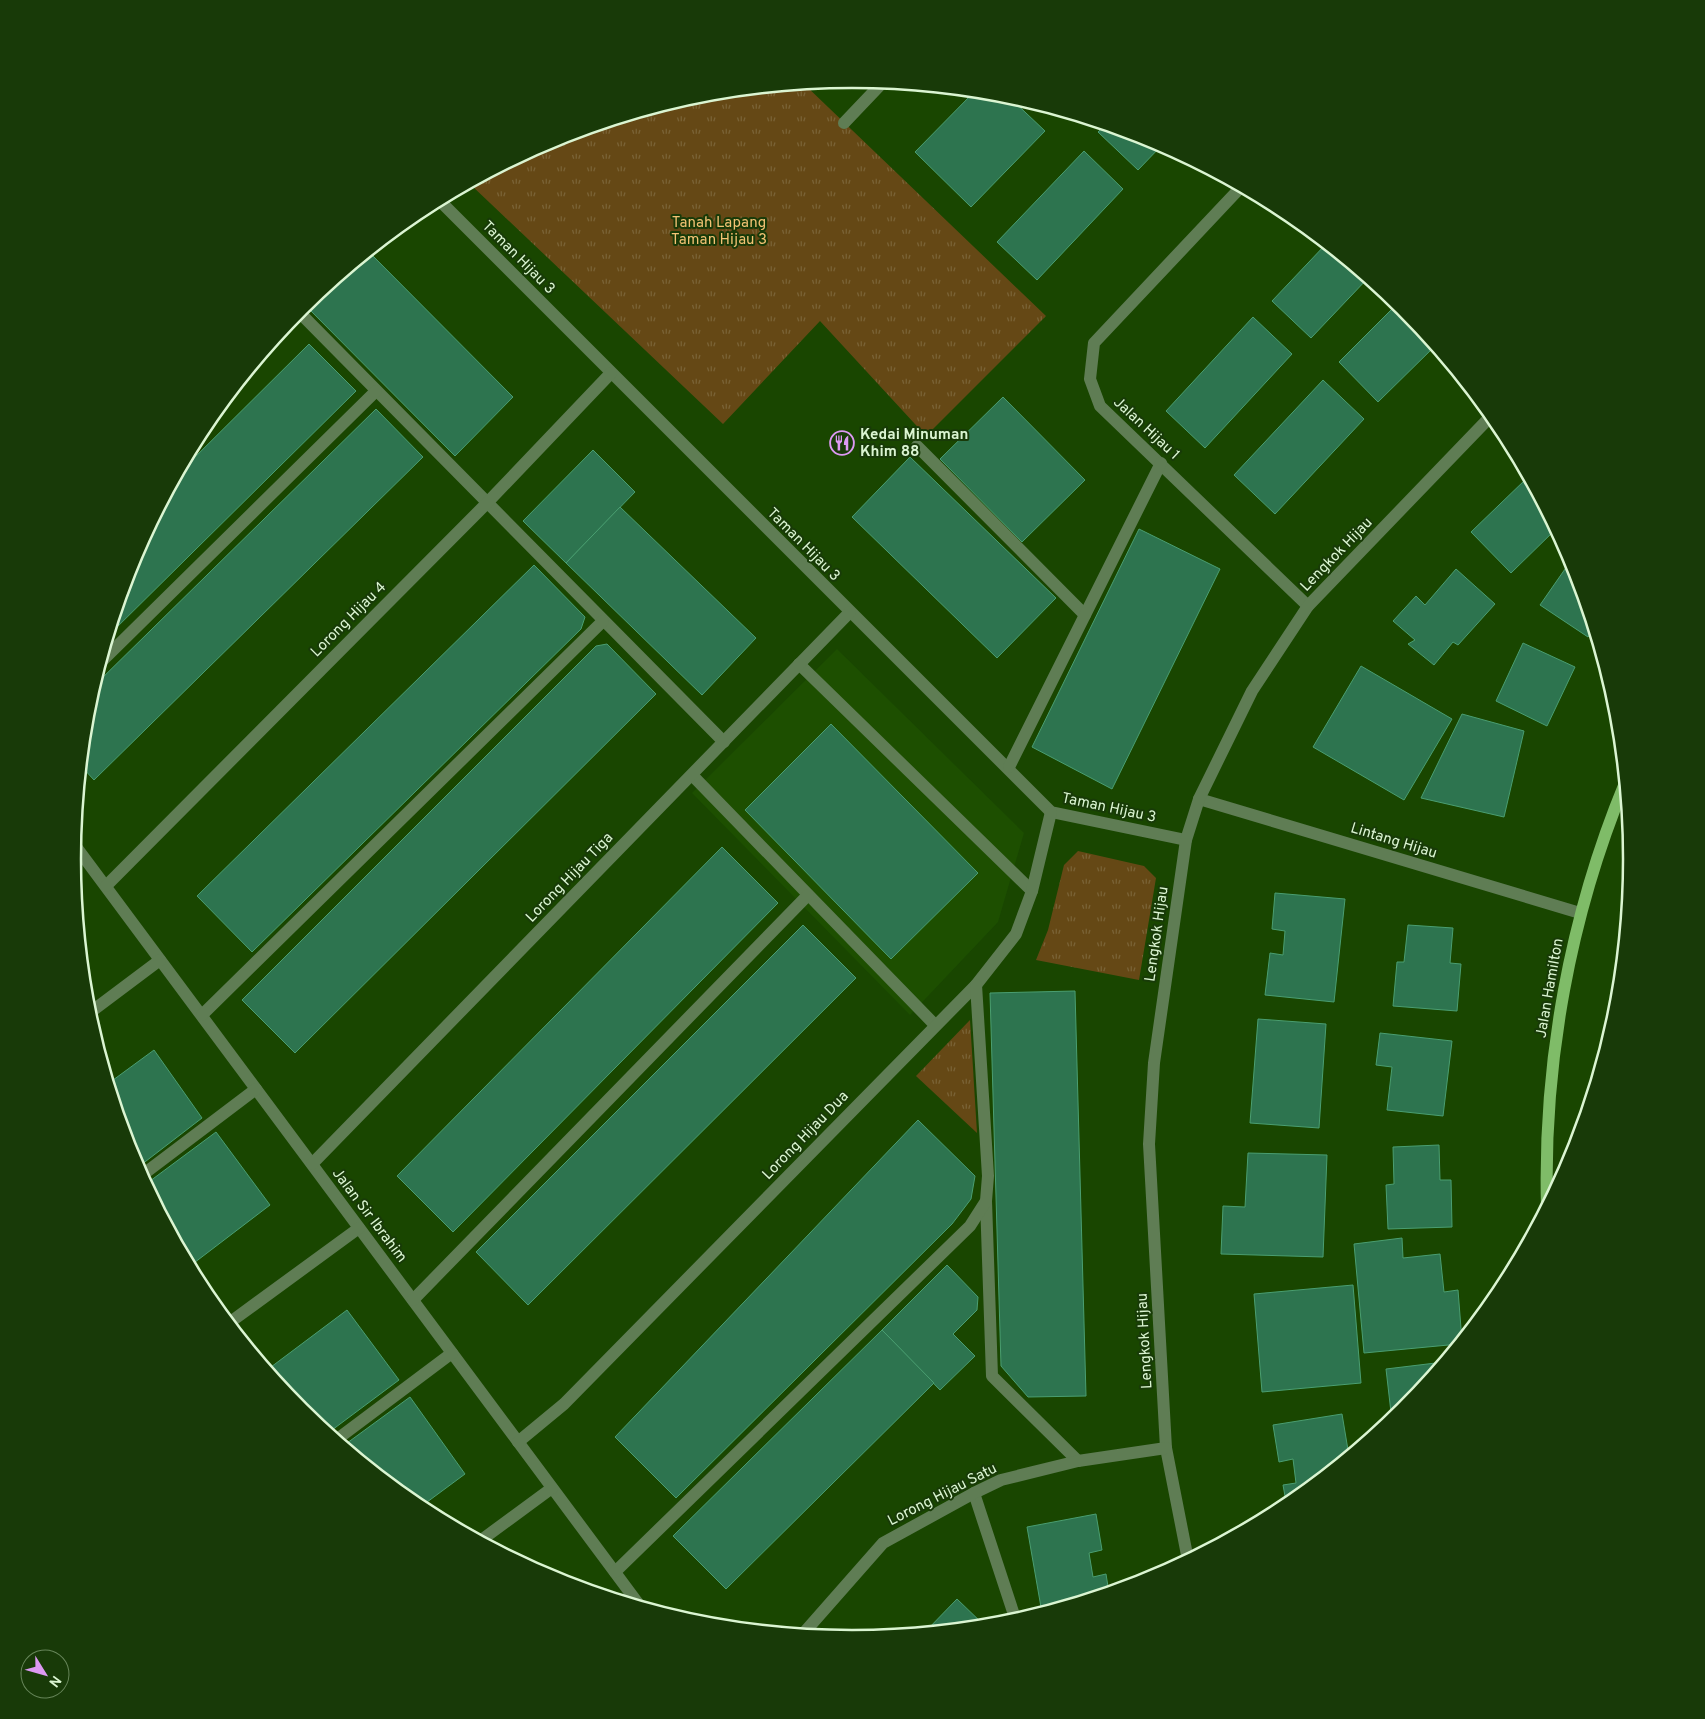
<svg xmlns="http://www.w3.org/2000/svg" width="1705" height="1719" viewBox="0 0 1705 1719" font-family="Overpass,sans-serif">
<defs>
<pattern id="grass-tufts" width="24" height="20" patternUnits="userSpaceOnUse" patternTransform="scale(1.25)"><rect width="24" height="20" fill="#654815"/><path d="M3 7l-1-3M5 7V3M7 7l1-3M15 17l-1-3M17 17v-4M19 17l1-3" fill="none" stroke="#7a6336"/></pattern>
</defs>
<rect width="100%" height="100%" fill="#194600"/>
<polygon fill="#1d4f00" points="837,649 1024,833 998,922 910,1015 692,793"/>
<g fill="url(#grass-tufts)">
<polygon points="804,84 1046,316 926,436 820,321 723,424 470,184 554,139 701,94"/>
<polygon points="1078,851 1144,866 1156,878 1139,980 1036,960 1048,930 1064,865"/>
<polygon points="970,1020 977,1133 916,1076"/>
</g>
<g fill="#2d744f" stroke="#4a9e71">
<polygon points="974,92 1007,95 1045,131 971,207 915,152"/>
<polygon points="1105,125 1151,139 1162,145 1138,170 1098,132"/>
<polygon points="1084,151 1123,189 1037,280 997,242"/>
<polygon points="1326,244 1368,278 1311,338 1272,301"/>
<polygon points="369,252 513,397 455,456 305,305"/>
<polygon points="1398,303 1435,346 1378,402 1339,362"/>
<polygon points="1253,317 1292,354 1205,448 1166,411"/>
<polygon points="309,344 356,391 109,635 132,561 180,472"/>
<polygon points="1323,380 1364,419 1275,514 1234,475"/>
<polygon points="1003,397 1085,480 1022,542 940,459"/>
<polygon points="376,409 423,457 94,780 82,767 88,707 94,686"/>
<polygon points="593,450 635,492 566,563 523,521"/>
<polygon points="910,457 1056,598 997,658 852,517"/>
<polygon points="1526,479 1534,487 1556,529 1511,573 1471,532"/>
<polygon points="620,507 756,638 702,695 566,563"/>
<polygon points="1139,529 1220,569 1112,789 1032,747"/>
<polygon points="1572,559 1594,629 1588,637 1540,605"/>
<polygon points="534,565 585,617 581,629 252,952 197,896"/>
<polygon points="1456,569 1495,604 1458,645 1453,642 1434,665 1408,644 1415,640 1393,621 1416,596 1425,605"/>
<polygon points="1523,643 1575,667 1547,726 1496,701"/>
<polygon points="607,644 656,694 295,1053 242,1000 596,646"/>
<polygon points="1361,666 1452,719 1404,800 1313,747"/>
<polygon points="1462,714 1524,731 1504,817 1421,798"/>
<polygon points="831,724 978,873 891,959 745,810"/>
<polygon points="722,847 778,903 453,1232 397,1176"/>
<polygon points="1275,893 1345,899 1334,1002 1265,995 1270,953 1283,955 1285,931 1272,929"/>
<polygon points="803,925 856,978 528,1305 476,1252"/>
<polygon points="1408,925 1453,928 1450,963 1461,964 1457,1011 1393,1006 1397,962 1404,962"/>
<polygon points="1075,991 1086,1396 1028,1397 1001,1366 990,993"/>
<polygon points="1258,1019 1326,1024 1319,1128 1250,1123"/>
<polygon points="1380,1033 1452,1041 1443,1116 1387,1110 1392,1067 1376,1065"/>
<polygon points="154,1050 202,1118 137,1168 132,1158 109,1083"/>
<polygon points="918,1120 975,1176 971,1199 952,1224 676,1498 615,1437"/>
<polygon points="216,1132 270,1205 190,1266 146,1184"/>
<polygon points="1439,1145 1440,1180 1451,1180 1452,1227 1388,1229 1386,1185 1394,1184 1393,1147"/>
<polygon points="1248,1153 1327,1155 1323,1257 1221,1254 1223,1206 1245,1207"/>
<polygon points="1402,1238 1403,1258 1440,1254 1444,1292 1458,1290 1462,1341 1459,1344 1364,1353 1354,1244"/>
<polygon points="947,1265 978,1297 977,1310 953,1334 975,1356 940,1390 882,1330"/>
<polygon points="1353,1285 1361,1383 1262,1392 1254,1294"/>
<polygon points="347,1310 399,1380 328,1433 301,1411 267,1370"/>
<polygon points="882,1330 934,1383 726,1589 673,1536"/>
<polygon points="1444,1362 1404,1411 1392,1421 1386,1369"/>
<polygon points="410,1397 465,1474 419,1508 343,1446"/>
<polygon points="1342,1414 1349,1456 1287,1507 1283,1485 1296,1483 1293,1459 1279,1462 1273,1425"/>
<polygon points="1096,1514 1102,1550 1089,1553 1093,1577 1106,1574 1109,1593 1042,1613 1027,1527"/>
<polygon points="957,1599 985,1626 925,1632"/>
</g>
<g fill="none" stroke-linecap="round" stroke-linejoin="round">
<g stroke="#5f7d54" stroke-width="12">
<polyline points="844,123 883,82"/>
<polyline points="1241,187 1094,343 1090,379 1100,406 1308,606"/>
<polyline points="439,200 1051,812 1186,840"/>
<polyline points="298,311 724,742"/>
<polyline points="917,446 1085,615"/>
<polyline points="101,662 376,391"/>
<polyline points="799,664 1032,891"/>
<polyline points="1009,767 1161,463"/>
<polyline points="692,775 935,1025"/>
<polyline points="1199,799 1580,913"/>
<polyline points="74,844 640,1606"/>
<polyline points="106,886 486,504 611,373"/>
<polyline points="88,1014 160,960"/>
<polyline points="202,1015 603,621"/>
<polyline points="312,1164 850,612"/>
<polyline points="141,1176 256,1089"/>
<polyline points="986,1201 992,1376 1078,1461"/>
<polyline points="413,1300 808,895"/>
<polyline points="229,1323 359,1228"/>
<polyline points="336,1440 452,1353"/>
<polyline points="518,1442 564,1404 976,985 1016,934 1032,891 1051,812"/>
<polyline points="974,1493 1016,1621"/>
<polyline points="480,1541 552,1488"/>
<polyline points="1188,1560 1166,1448 1149,1144 1154,1063 1186,840 1199,799 1252,691 1308,606 1492,415"/>
<polyline points="615,1572 970,1226 986,1201 988,1176 976,985"/>
<polyline points="802,1635 883,1543 974,1493 1001,1480 1078,1461 1166,1448"/>
</g>
<path stroke="#7fbc68" stroke-width="12" d="M 1547,1207 C 1543,1063 1570,916 1625,783"/>
</g>
<defs>
<g id="restaurant-ring" transform="scale(1.25)"><circle r="9.5" fill="#183a08" stroke="#dd99f3" stroke-width="1.5"/><path d="M-5-6h1v4h1v-4h1v4h1v-4h1v5L-1.5 .5V6h-2V.5L-5-1ZM5-6V6H3V1.5H1.5Q1.5-4 5-6Z" fill="#dd99f3"/></g>
</defs>
<g fill-rule="evenodd">
<use href="#restaurant-ring" x="842" y="443"/>
</g>
<g text-anchor="middle" stroke-width="4" stroke-linejoin="round" paint-order="stroke">
<g font-size="15" fill="#f4c375" stroke="#183a08">
<text x="719" y="227">Tanah Lapang<tspan x="719" dy="17">Taman Hijau 3</tspan></text>
</g>
<g font-size="15" fill="#dbf5d2" stroke="#183a08">
<text transform="translate(519 257) rotate(45)" y="5">Taman Hijau 3</text>
<text transform="translate(1147 428) rotate(43)" y="5">Jalan Hijau 1</text>
<text transform="translate(804 544) rotate(45)" y="5">Taman Hijau 3</text>
<text transform="translate(1336 554) rotate(-46)" y="5">Lengkok Hijau</text>
<text transform="translate(348 619) rotate(-45)" y="5">Lorong Hijau 4</text>
<text transform="translate(1109 807) rotate(12)" y="5">Taman Hijau 3</text>
<text transform="translate(1394 840) rotate(17)" y="5">Lintang Hijau</text>
<text transform="translate(569 877) rotate(-46)" y="5">Lorong Hijau Tiga</text>
<text transform="translate(1156 934) rotate(-82)" y="5">Lengkok Hijau</text>
<text transform="translate(1549 988) rotate(-80)" y="5">Jalan Hamilton</text>
<text transform="translate(805 1135) rotate(-46)" y="5">Lorong Hijau Dua</text>
<text transform="translate(370 1215) rotate(53)" y="5">Jalan Sir Ibrahim</text>
<text transform="translate(1144 1341) rotate(-93)" y="5">Lengkok Hijau</text>
<text transform="translate(942 1494) rotate(-27)" y="5">Lorong Hijau Satu</text>
</g>
<g font-size="15" font-weight="bold" fill="#dbf5d2" stroke="#183a08" text-anchor="start">
<text x="860" y="439">Kedai Minuman<tspan x="860" dy="17">Khim 88</tspan></text>
</g>
</g>
<path d="M0 0H1705V1719H0ZM81 859a771 771 0 1 1 1542 0a771 771 0 1 1-1542 0Z" fill="#183a08" fill-rule="evenodd"/>
<path fill="none" stroke="#dbf5d2" stroke-width="2.5" d="M81 859a771 771 0 1 1 1542 0a771 771 0 1 1-1542 0Z"/>
<g transform="translate(45 1674) rotate(127)"><circle r="24" fill="#183a08" stroke="#668559"/>
<path d="M0-4L9 19L0 12L-9 19Z" fill="#dd99f3"/>
<text y="-8" font-size="14" font-weight="bold" text-anchor="middle" fill="#dbf5d2">N</text>
</g>
</svg>
